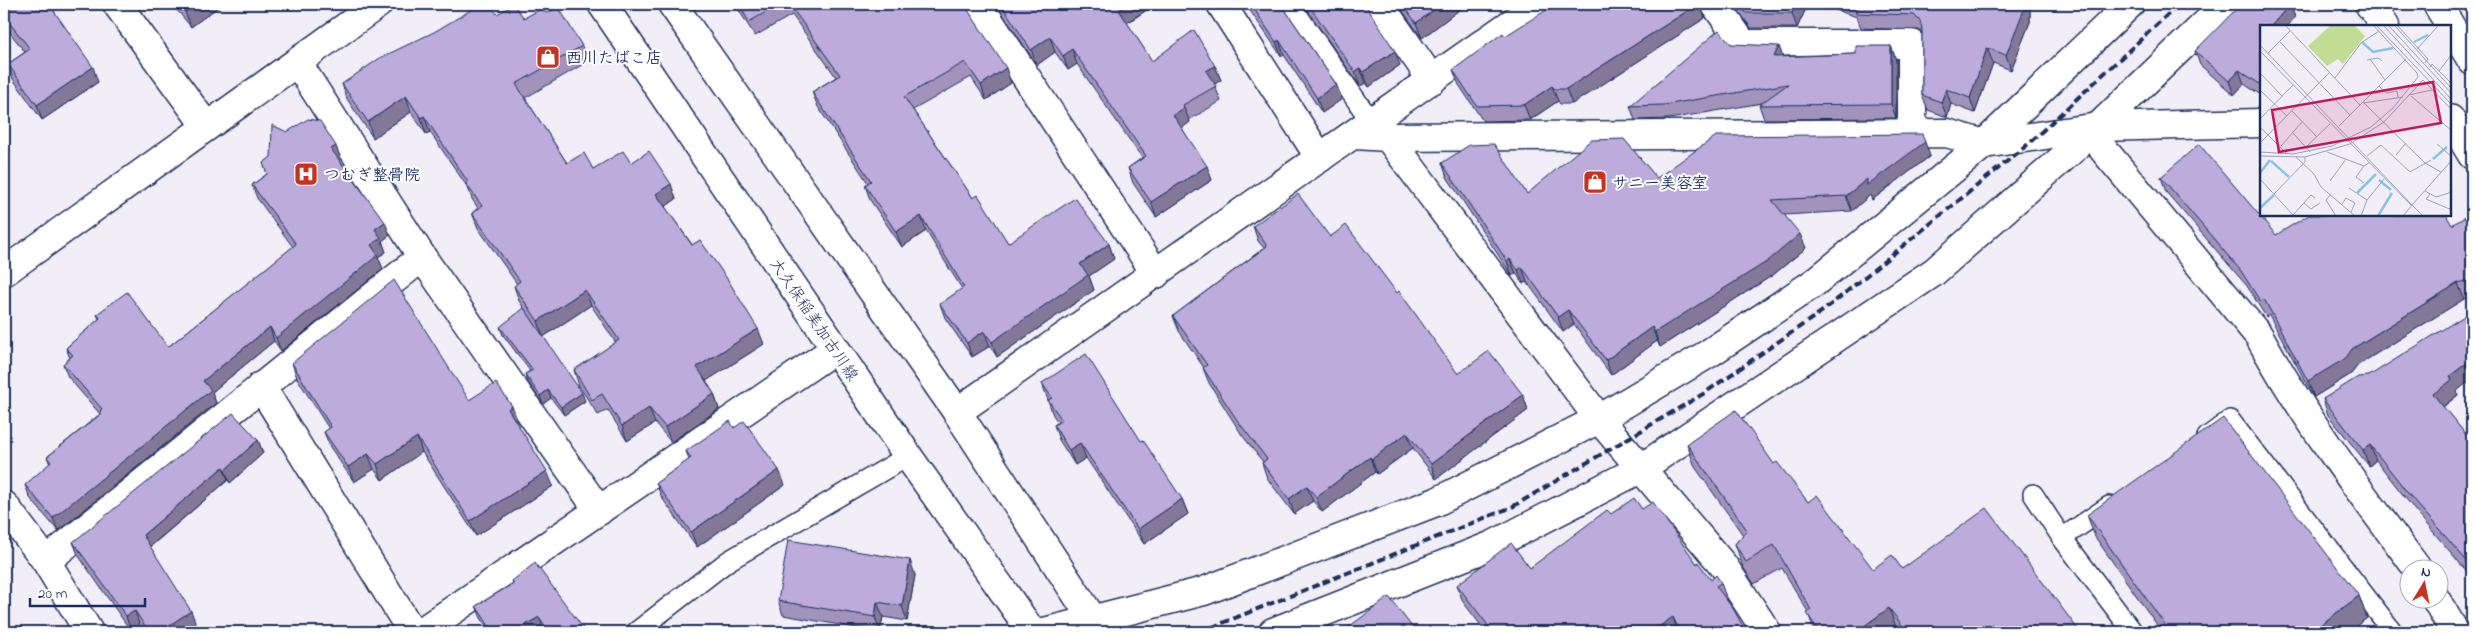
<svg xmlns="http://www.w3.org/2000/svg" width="2476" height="636" viewBox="0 0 2476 636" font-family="'Indie Flower','Klee One',sans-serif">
<rect width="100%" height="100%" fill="#f2eef8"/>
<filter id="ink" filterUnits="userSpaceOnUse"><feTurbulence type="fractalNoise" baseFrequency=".02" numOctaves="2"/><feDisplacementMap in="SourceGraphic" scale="10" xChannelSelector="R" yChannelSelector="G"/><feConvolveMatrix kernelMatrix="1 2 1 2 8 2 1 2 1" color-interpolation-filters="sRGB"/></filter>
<g filter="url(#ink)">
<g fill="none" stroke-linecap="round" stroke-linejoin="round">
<g stroke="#1b2f5e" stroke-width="22">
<g id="lane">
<polyline points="1290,4 1372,123"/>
<polyline points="2207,437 2230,420 2393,632"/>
<polyline points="2033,494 2062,538"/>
<polyline points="2109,506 2062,538 2133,632"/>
<polyline points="636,632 728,561 908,456"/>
</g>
</g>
<g stroke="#1b2f5e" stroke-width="31">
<g id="street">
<polyline points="117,4 206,126"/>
<polyline points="978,4 1156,274"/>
<polyline points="1221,4 1320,158"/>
<polyline points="1379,4 1432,80"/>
<polyline points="1715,4 1743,44 1912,44 1912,133"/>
<polyline points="2369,4 2385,26"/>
<polyline points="2437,4 2472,61"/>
<polyline points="297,62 422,257 599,511"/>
<polyline points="2450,119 2472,155"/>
<polyline points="1354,135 1388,137 1947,133 1984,144 2098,127 2261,123"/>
<polyline points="1388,137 1599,419 1723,565 1767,632"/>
<path d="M 2103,149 L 2259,336 C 2304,418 2361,493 2417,568"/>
<polyline points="4,272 378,4"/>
<polyline points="261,386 412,632"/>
<polyline points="957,412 1539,4"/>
<polyline points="4,505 46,561 89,632"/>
<polyline points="46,561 422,257"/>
<polyline points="2435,598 2455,632"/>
<polyline points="421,632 835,349"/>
<polyline points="1044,632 1204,591 1436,502 1599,419 1708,354 1814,283 1984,144 2130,4"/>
<polyline points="1273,632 1493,545 1640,469 1934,272 2098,127 2226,4"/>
</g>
</g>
<g stroke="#1b2f5e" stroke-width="31">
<g id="secondary">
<polyline points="602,4 908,456 1032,632"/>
<polyline points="672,4 957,412 1101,632"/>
</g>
</g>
<use href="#lane" stroke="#fff" stroke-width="19"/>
<use href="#street" stroke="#fff" stroke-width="28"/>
<use href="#secondary" stroke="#fff" stroke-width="28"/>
<polyline stroke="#1b2f5e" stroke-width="4" stroke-dasharray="8 4" stroke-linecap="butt" points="1200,632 1512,507 1703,394 1824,310 2026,146 2179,4"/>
</g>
<g fill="#a293bc" stroke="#1b2f5e">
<polygon points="4,4 58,4 52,8 98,82 42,120 13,79 8,64 25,52 4,25"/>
<polygon points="172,4 222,4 191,27"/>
<polygon points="735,4 964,4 1011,83 986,100 971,77 913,110 973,198 1008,243 1109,244 1114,259 1089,276 1094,290 997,357 990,346 972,357 945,318 940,304 962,289 926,231 902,247 870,200 865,185 868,183 818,107 812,92 836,77 792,15 755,36"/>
<polygon points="996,4 1156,4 1127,23 1152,61 1215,66 1221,80 1214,84 1221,101 1189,120 1190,122 1182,128 1212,180 1156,217 1133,183 1128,168 1142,158 1077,64 1068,70 1055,52 1037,65"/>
<polygon points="1247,4 1281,4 1336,84 1342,99 1322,113 1284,55 1282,57 1249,9"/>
<polygon points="1303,4 1364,4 1400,65 1369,87 1366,83 1360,86"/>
<polygon points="1398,4 1467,4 1422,38"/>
<polygon points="1734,4 1808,4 1797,28 1751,28"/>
<polygon points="1817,4 2030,4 2030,22 2011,70 1993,63 1975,113 1951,104 1947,117 1928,110 1922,95 1922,33 1919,30 1861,28 1857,17"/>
<polygon points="2290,4 2295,17 2261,26 2261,95 2244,84 2234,95 2200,65 2195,51"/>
<polygon points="497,14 524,18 582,46 587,62 525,98 567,163 593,169 631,163 676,199 665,207 764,344 706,381 714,394 719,409 671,442 655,423 627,441 608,410 598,415 579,386 574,370 616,343 591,305 543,337 519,301 514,286 517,284 478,228 472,213 478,208 472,199 468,188 430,132 426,134 411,112 373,138 347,99 342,84"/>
<polygon points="1705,18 1572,104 1560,104 1558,101 1530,120 1483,121 1459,85 1453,70 1505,36"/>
<polygon points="1731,44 1783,56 1856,54 1891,46 1896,60 1896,118 1764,119 1759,105 1762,103 1669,119 1635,120 1630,106"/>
<polygon points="287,132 341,159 340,160 390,235 382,241 386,252 378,257 383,269 281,351 274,341 212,392 216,403 58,531 30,498 25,485 50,464 47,457 100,414 68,377 63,364 70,358 66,348 99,319 97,314 168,347 293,247 257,198 252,185 267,174 271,157"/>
<polygon points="1930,156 1872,200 1870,195 1852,211 1784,215 1806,248 1773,275 1660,347 1657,341 1611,375 1574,324 1563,332 1527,282 1523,284 1516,273 1512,276 1447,177 1442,163 1527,194 1657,178"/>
<polygon points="2161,177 2276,235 2452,225 2472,230 2472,296 2464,299 2358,365 2351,374 2314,397 2269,315 2266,317 2247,286 2166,192"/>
<polygon points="1253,226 1330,237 1458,374 1523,395 1528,410 1436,479 1413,448 1377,474 1375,472 1322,512 1313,501 1294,514 1267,478 1262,463 1263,462 1242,435 1209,383 1203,368 1204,368 1179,331 1173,316 1264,248 1258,241"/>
<polygon points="500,327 585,401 564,415 551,398 543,404 528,382 525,374 530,371 503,335"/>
<polygon points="292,363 469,400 518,422 516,422 553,486 476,536 422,452 382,480 374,469 354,482 330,447 324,432 329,429 297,378"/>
<polygon points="2369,376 2457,391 2458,395 2443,407 2472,442 2472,573 2470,575 2417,513 2376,460 2369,466 2328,415 2323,399"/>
<polygon points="1042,383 1141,441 1182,499 1188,514 1144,544 1086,458 1075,465 1059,440 1054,425 1058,422 1053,415"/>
<polygon points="258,440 263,453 230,483 228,480 150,547 196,624 184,632 145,632 139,624 130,630 78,555 73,542"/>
<polygon points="1687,444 1774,464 1808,502 1873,569 1902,569 2080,632 1899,632 1897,630 1894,632 1814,632 1808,612 1782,568 1754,584 1743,567 1735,544 1743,535 1695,467"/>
<polygon points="686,451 785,485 697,547 662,498 656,483 689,460"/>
<polygon points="1642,509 1697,564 1711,580 1721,583 1727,600 1746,632 1486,632 1463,602 1457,585 1530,568 1611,514"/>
<polygon points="2087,515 2359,596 2367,618 2348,632 2162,632 2095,537"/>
<polygon points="915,575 907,621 883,617 880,632 783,615 778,601"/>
<polygon points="512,581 586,632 546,632 544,629 539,632 490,632 481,618 476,606 513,583"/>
</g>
<g fill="#847899" stroke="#1b2f5e">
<polygon points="46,4 58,4 49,11"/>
<polygon points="197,4 222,4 191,27 185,12"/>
<polygon points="1128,4 1156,4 1124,24 1119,10"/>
<polygon points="1442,4 1467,4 1422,38 1416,23"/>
<polygon points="1698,4 1700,4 1705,18 1572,104 1566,89"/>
<polygon points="1796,4 1808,4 1797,28 1792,13"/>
<polygon points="2025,4 2030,4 2030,22 2011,70 2006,55"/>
<polygon points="2290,4 2295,17 2288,26 2271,26"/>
<polygon points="1050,37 1055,52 1037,65 1031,50"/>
<polygon points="1279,40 1284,55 1282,57 1276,42"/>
<polygon points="1779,46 1784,60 1774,57"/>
<polygon points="1891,46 1896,60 1896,118 1891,104"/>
<polygon points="1987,48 1993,63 1975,113 1970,98"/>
<polygon points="1072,49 1077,64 1068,70 1063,56"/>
<polygon points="1395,51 1400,65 1369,87 1363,72"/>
<polygon points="1215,66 1221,80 1212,86 1206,71"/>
<polygon points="93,67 98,82 42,120 37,105"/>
<polygon points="1006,68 1011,83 986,100 981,85"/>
<polygon points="1360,68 1366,83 1360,86 1355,72"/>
<polygon points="2239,70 2244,84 2234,95 2229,81"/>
<polygon points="1336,84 1342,99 1322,113 1317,98"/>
<polygon points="1552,86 1558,101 1530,120 1524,105"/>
<polygon points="1946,89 1951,104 1947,117 1941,102"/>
<polygon points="406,96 411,112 373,138 368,122"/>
<polygon points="1184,108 1190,122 1179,130 1173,115"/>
<polygon points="424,116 430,132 426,134 421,118"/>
<polygon points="1925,142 1930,156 1872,200 1870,195 1852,211 1846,196 1867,179"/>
<polygon points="336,146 341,159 336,163 331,149"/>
<polygon points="1207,166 1212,180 1156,217 1151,202"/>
<polygon points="671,184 676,199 662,209 656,194"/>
<polygon points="921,216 926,231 902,247 896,232"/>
<polygon points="385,222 390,235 382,241 386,252 378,257 383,269 281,351 276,338 375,229"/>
<polygon points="1800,234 1806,248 1773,275 1660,347 1655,332"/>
<polygon points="1109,244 1114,259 1089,276 1094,290 997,357 992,342 1080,264"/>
<polygon points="1510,259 1516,273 1512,276 1507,261"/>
<polygon points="1522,267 1527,282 1523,284 1518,270"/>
<polygon points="2458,283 2464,299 2358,365 2351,374 2314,397 2308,381 2352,349"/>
<polygon points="585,290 591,305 543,337 538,321"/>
<polygon points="1568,310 1574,324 1563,332 1558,317"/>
<polygon points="270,327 274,341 212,392 216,403 58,531 53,518 203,381"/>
<polygon points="1652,327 1657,341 1611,375 1606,360"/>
<polygon points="758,329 764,344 703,383 697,367"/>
<polygon points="984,331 990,346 972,357 967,343"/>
<polygon points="2472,359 2472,379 2457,391 2458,395 2438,410 2433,394 2450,376"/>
<polygon points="548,390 551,398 543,404 540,396"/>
<polygon points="582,393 585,401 564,415 561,407"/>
<polygon points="714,394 719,409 671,442 665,427"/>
<polygon points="1523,395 1528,410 1436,479 1431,464"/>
<polygon points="512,406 518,422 513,424 508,409"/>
<polygon points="649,408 655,423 627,441 622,426"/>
<polygon points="1407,433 1413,448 1377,474 1372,459"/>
<polygon points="417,437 422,452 382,480 377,464"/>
<polygon points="258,440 263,453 230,483 225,470"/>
<polygon points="1080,443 1086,458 1075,465 1069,450"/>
<polygon points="2370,445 2376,460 2369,466 2363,450"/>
<polygon points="368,454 374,469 354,482 348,467"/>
<polygon points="1370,457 1375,472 1322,512 1316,497"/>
<polygon points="223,467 228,480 147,549 143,535"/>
<polygon points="779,470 785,485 697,547 691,532"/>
<polygon points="547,471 553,486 476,536 470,521"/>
<polygon points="1307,486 1313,501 1294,514 1289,499"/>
<polygon points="1182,499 1188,514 1144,544 1138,529"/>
<polygon points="2472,553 2472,573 2470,575 2465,559"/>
<polygon points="910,560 915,575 907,621 902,606"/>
<polygon points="2359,596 2367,618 2348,632 2311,632"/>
<polygon points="877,602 883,617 880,632 875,617"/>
<polygon points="1889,608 1897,630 1894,632 1856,632"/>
<polygon points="135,611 139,624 130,630 126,616"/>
<polygon points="191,611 196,624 184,632 159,632"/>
<polygon points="539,617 544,629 539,632 514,632"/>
<polygon points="1673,617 1678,632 1651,632"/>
</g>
<g fill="#bcabdb" stroke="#1b2f5e">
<polygon points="4,4 49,4 93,67 37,105 8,64 30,49 4,16"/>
<polygon points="179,4 197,4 185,12"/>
<polygon points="481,4 490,4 497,14 514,5 524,18 541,9 546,13 559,8 582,46 516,84 567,163 584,153 593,169 623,151 631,163 649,151 671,184 656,194 692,245 700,240 728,280 758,329 697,367 714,394 665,427 649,408 622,426 602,394 592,400 574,370 619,340 585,290 538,321 514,286 520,281 472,213 482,206 466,184 468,182 424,116 421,118 406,96 368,122 342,84 380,58 434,32"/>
<polygon points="739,4 780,4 749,22"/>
<polygon points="789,4 964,4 1006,68 981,85 965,62 904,97 973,198 978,195 1008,243 1075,198 1109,244 1080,264 1088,275 992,342 984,331 967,343 940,304 964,287 921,216 896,232 865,185 871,181 812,92 840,75"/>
<polygon points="1001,4 1128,4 1119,10 1152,61 1194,30 1215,66 1206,71 1216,86 1183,105 1184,108 1173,115 1207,166 1151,202 1128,168 1146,156 1072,49 1063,56 1050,37 1031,50"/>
<polygon points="1251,4 1281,4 1336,84 1317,98 1279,40 1276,42"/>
<polygon points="1308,4 1365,4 1395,51 1363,72 1360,68 1355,72"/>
<polygon points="1403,4 1442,4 1416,23"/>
<polygon points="1556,4 1698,4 1566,89 1555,89 1552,86 1524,105 1477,106 1453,70 1503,33 1505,36"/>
<polygon points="1739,4 1796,4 1792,13 1746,13"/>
<polygon points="1856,4 2025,4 2025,7 2006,55 1987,48 1970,98 1946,89 1941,102 1922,95 1922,29 1920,21 1914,15 1856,13"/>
<polygon points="2241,4 2290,4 2271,26 2261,26 2261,85 2239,70 2229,81 2195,51"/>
<polygon points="1719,30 1731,44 1779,46 1774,57 1856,54 1856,46 1891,46 1891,104 1759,105 1788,84 1664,105 1630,106"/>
<polygon points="308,119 320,121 336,146 331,149 385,222 375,229 381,238 371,245 378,255 276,338 270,327 203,381 211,390 53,518 25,485 51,462 47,457 102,413 100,411 102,409 63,364 73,355 66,348 100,318 97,314 127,292 168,347 296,244 252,185 267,174 263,163 271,157 272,125 287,132"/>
<polygon points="1922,134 1925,142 1867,185 1867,179 1846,196 1772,200 1800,234 1768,261 1655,332 1652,327 1606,360 1568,310 1558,317 1522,267 1518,270 1510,259 1507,261 1442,163 1469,145 1494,144 1527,194 1591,140 1624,139 1657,178 1716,136"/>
<polygon points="2199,144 2276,235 2309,215 2446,215 2452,225 2465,217 2472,230 2472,282 2466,281 2458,283 2352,349 2346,358 2308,381 2264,299 2260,301 2241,271 2161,177"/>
<polygon points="1298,194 1330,237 1346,225 1397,293 1399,291 1458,374 1489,351 1523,395 1431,464 1407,433 1372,459 1370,457 1316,497 1307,486 1289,499 1262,463 1267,459 1237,420 1203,368 1207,365 1173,316 1267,246 1253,226"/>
<polygon points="394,280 469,400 496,383 512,406 508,409 547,471 470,521 417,437 377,464 368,454 348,467 324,432 331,427 292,363"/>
<polygon points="524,308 582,393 561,407 548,390 540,396 525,374 533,370 500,327"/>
<polygon points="2472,311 2472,359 2450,376 2452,380 2433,394 2472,442 2472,553 2465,559 2411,497 2370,445 2363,450 2323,399 2358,377 2369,376"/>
<polygon points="1086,354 1141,441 1143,440 1182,499 1138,529 1080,443 1069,450 1054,425 1062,420 1048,400 1052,398 1042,383"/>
<polygon points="1736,410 1774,464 1777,462 1808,502 1817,495 1873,569 1892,555 1902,569 1987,508 2080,632 1907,632 1889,608 1856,632 1819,632 1807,613 1811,610 1774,545 1746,562 1735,544 1747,530 1687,444"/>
<polygon points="233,413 258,440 225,470 223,467 143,535 191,611 159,632 149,632 135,611 126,616 73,542"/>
<polygon points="2223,418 2359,596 2311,632 2170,632 2087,515"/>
<polygon points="730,421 734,428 744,421 779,470 691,532 656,483 691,458 686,451"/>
<polygon points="1634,498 1642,509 1653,502 1697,564 1698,562 1711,580 1716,575 1721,583 1716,586 1734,610 1746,632 1680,632 1673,617 1651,632 1493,632 1457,585 1511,543 1530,568 1607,510 1611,514"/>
<polygon points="788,540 910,560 902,606 877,602 875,617 778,601"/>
<polygon points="535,563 586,632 550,632 539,617 514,632 493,632 476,606 514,583 512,581"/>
<polygon points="1389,597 1416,632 1342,632"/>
</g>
</g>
<defs>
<g id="shop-square" transform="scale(1.25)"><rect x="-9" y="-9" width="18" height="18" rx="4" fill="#c8321e" stroke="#fff"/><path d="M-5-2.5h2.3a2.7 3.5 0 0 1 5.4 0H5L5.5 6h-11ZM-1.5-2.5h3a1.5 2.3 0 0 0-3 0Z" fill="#fff"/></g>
<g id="hospital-square" transform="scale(1.25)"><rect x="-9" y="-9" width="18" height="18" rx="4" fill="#c8321e" stroke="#fff"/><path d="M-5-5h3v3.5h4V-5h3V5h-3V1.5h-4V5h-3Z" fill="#fff"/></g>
</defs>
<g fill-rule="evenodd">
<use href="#shop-square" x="548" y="57"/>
<use href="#hospital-square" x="306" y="174"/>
<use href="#shop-square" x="1595" y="182"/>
</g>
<g text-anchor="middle" stroke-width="4" stroke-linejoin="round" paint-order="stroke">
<g font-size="16" font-weight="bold" fill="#1b2f5e" stroke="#fff" text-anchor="start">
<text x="566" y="63">西川たばこ店</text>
<text x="324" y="180">つむぎ整骨院</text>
<text x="1612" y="188">サニー美容室</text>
</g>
<g font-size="16" fill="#1b2f5e" stroke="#fff">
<text transform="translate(815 319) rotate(56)" y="6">大久保稲美加古川線</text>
</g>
</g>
<g transform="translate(2260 25)">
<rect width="191" height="191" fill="#f2eef8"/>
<path d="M 71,0 L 94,0 L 105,11 L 83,39 L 78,34 L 67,41 L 48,21 Z" fill="#c1dd94"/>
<path fill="none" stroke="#87c3e6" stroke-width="2.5" d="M 102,17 L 113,27 L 133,23M 154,17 L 168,10M 173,134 L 187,122M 11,136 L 29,152M 0,148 L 10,135M 119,155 L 131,165M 97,168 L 116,149M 0,183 L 14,170M 118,191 L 132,168"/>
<path fill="none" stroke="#9ca2ba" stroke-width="1" d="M 25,0 L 100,80M 116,0 L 192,80M 123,0 L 192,75M 128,0 L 192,69M 134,0 L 192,64M 137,0 L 168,34 L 165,38M 20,17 L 90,90M 0,20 L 152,180M 157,24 L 179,0M 0,26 L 151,180M 8,28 L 30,6M 110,34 L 125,55M 107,35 L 118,33 L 122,36M 170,42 L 172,39 L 192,59M 179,46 L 192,29M 0,48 L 22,71M 75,53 L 101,18 L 119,6M 119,61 L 126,68 L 137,66 L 138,72M 0,65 L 27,91M 149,70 L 172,65M 151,71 L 192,106M 103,78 L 143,72M 104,78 L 165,138 L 181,147M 32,86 L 57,112M 0,94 L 33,60M 79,101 L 146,34M 0,102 L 27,129M 33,108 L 50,127M 0,118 L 69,48M 177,119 L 192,132M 21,121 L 42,97M 46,122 L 70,99M 0,127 L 33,129 L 72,121 L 111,102 L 133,83 L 158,52 L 157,48 L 113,0M 67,127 L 104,141 L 109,138M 136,130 L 146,118M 0,131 L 45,132 L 90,119 L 124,97 L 163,55 L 192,85M 107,131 L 121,120 L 150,147 L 171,135M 36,132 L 54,149 L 61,162 L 95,191M 104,141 L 96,152 L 104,158M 0,154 L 34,191M 70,156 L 86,134M 89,163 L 107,175M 165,166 L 176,172 L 189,168 L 192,164M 14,169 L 45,137 L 45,132M 170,169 L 166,174 L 192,185M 70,170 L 66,175 L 76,191M 44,178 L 51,184 L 60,178M 82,179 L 86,173 L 95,178 L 91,187M 152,180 L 192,135M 33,190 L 51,170 L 55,173M 101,191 L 107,175 L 124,154M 143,191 L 152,180 L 163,191"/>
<path fill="#c2185b" fill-opacity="0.15" stroke="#c2185b" stroke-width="2.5" d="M 173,57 L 181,98 L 19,127 L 12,85 Z"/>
<rect width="191" height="191" fill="none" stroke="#1b2f5e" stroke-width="2.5"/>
</g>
<rect width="2476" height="636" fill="none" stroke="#fff" stroke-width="20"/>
<rect x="10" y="10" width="2456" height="616" fill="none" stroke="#1b2f5e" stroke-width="2" filter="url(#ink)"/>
<g transform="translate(2424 584) rotate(10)"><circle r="24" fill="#ffffff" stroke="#a4acbf"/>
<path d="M0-4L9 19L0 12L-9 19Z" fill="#c8321e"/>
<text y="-8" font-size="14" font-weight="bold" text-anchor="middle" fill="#1b2f5e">N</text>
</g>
<path d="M30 598v8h115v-8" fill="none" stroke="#1b2f5e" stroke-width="2.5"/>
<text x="38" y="598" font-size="15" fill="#1b2f5e" stroke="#ffffff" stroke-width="4" paint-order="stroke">20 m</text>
</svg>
